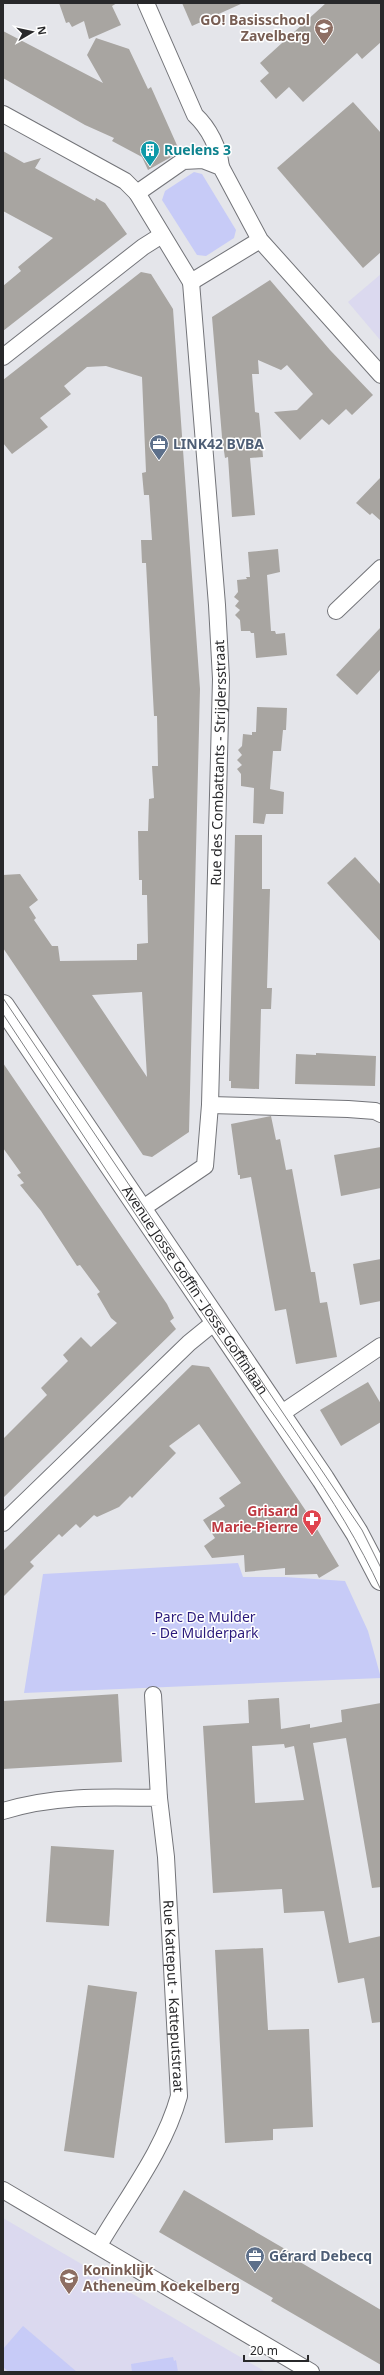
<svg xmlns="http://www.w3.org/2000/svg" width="384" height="2375" viewBox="0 0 384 2375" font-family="'Noto Sans',sans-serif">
<rect width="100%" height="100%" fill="#e4e5ea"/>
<g fill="#dbd9ef">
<polygon points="381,274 381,341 348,302"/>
<polygon points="3,2218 266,2372 3,2372"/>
</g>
<g fill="#c7cbf7">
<polygon points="194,172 202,174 236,230 234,238 206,256 197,255 162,200 165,191"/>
<polygon points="238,1563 243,1577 285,1577 345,1581 368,1631 381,1678 24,1693 43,1574"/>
<polygon points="23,2326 77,2372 9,2372 3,2367 3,2349"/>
<polygon points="173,2357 174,2361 176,2360 178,2372 132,2372 131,2364"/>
</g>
<g fill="#a8a5a1" fill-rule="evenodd">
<polygon points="59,3 117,3 112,6 121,25 89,39 84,21 72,27 69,22 66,23"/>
<polygon points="182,3 243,3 192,26"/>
<polygon points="326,3 381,3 381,42 362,59 357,53 303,102 289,87 276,99 260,81 269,73 260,63"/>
<polygon points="3,31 103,83 87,55 96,38 129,49 148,89 151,87 180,152 148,170 142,157 112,141 114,138 85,125 3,78"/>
<polygon points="353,102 381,133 381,252 363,268 277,168"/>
<polygon points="3,151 24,163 41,158 35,168 95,201 96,198 105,203 127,234 3,331 3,286 21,271 18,267 53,238 3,211"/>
<path d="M 141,272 L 151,274 L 173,309 L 200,689 L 189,1132 L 152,1157 L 143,1155 L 3,948 L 3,875 L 20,874 L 38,900 L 29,907 L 36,918 L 34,920 L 52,946 L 58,946 L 60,961 L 137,960 L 137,944 L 148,943 L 147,895 L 142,895 L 142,880 L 139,880 L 138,831 L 148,831 L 149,799 L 154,798 L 152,766 L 158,766 L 157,716 L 154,716 L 146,563 L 142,563 L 141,540 L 152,540 L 149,495 L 144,495 L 142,473 L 146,472 L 142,377 L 106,366 L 87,367 L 64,386 L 71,394 L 40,418 L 48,427 L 12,454 L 3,443 L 3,380 ZM 142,992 L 147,1077 L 92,995 Z"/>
<polygon points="270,280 330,350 373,395 352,415 346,409 329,425 322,419 300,440 274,412 297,410 313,394 287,365 281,370 258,360 259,374 252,374 255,412 259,413 263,457 250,458 255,515 232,517 228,457 225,458 222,437 212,317"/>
<polygon points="381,477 381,521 372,513 370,515 356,503"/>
<polygon points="278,549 280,572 267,575 271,631 275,631 276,634 285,633 287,655 256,658 254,633 251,633 250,631 241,631 240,620 235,615 240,610 235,606 239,601 234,597 238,592 237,580 247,579 246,577 250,577 248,552"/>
<polygon points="381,627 381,669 357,695 336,675"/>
<polygon points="257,707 287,708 286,730 283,730 281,751 273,751 270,789 284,792 283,814 266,814 264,824 253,823 254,788 241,786 241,774 237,769 242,765 237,760 242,755 238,750 242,746 243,734 252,735 252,732 256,732"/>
<polygon points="235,835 262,835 262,889 270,889 267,988 272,988 271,1009 261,1009 259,1089 231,1088 231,1081 229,1081"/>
<polygon points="355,857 381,885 381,942 327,883"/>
<polygon points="316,1053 376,1056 375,1086 295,1084 296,1054 316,1055"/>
<polygon points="3,1063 167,1304 174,1318 170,1321 176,1329 3,1498 3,1439 47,1395 41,1388 68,1361 63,1355 81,1337 91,1347 117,1323 111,1318 97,1294 100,1292 80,1265 77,1266 41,1211 20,1185 24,1183 17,1175 21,1173 3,1148"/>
<polygon points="271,1116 276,1140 280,1139 286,1170 292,1169 311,1272 315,1272 320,1303 327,1302 337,1357 296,1364 286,1309 275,1311 251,1177 240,1179 240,1175 238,1175 231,1124"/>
<polygon points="381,1147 381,1188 341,1196 334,1155"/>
<polygon points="381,1259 381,1301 360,1305 353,1264"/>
<polygon points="192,1365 209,1367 308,1514 339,1566 319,1578 317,1574 285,1575 285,1568 245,1572 244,1555 212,1558 204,1546 215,1538 203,1520 225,1506 219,1498 241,1483 199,1424 169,1446 176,1453 132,1498 130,1496 119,1507 97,1517 94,1515 80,1528 76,1524 62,1537 59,1534 30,1562 34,1566 3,1597 3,1551"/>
<polygon points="368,1382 381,1404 381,1422 341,1446 320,1410"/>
<polygon points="118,1694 122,1762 3,1769 3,1701"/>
<path d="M 279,1698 L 281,1729 L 310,1724 L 310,1728 L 342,1722 L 341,1710 L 381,1703 L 381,1887 L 372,1888 L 346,1738 L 313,1743 L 349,1943 L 381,1936 L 381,2022 L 372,2023 L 364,1978 L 338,1983 L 324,1911 L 284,1913 L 282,1889 L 213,1893 L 203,1726 L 249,1723 L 248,1700 ZM 284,1744 L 285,1748 L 294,1746 L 304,1800 L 255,1803 L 252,1746 Z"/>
<polygon points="51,1846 114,1850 109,1926 46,1922"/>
<polygon points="263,1948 268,2030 309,2029 313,2127 273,2129 273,2140 225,2143 215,1950"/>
<polygon points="88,1985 137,1992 114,2158 64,2151"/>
<polygon points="184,2190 297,2256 295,2259 381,2310 381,2365 271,2301 273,2298 159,2232"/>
</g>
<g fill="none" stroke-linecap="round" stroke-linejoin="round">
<g stroke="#737479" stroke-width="18">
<g id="minor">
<path d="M 146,3 L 195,115 C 209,128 219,148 221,167"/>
<polyline points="3,114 125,181 137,193"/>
<polyline points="260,240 191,282 137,193 183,161 203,160 221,167 260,240 381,375"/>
<polyline points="3,357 143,247 162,235"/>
<polyline points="336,611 381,568"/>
<polyline points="210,1105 348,1109 375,1111 381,1114"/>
<path id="s1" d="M 140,1210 L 205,1166 L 210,1105 L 221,679 L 217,605 L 191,282"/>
<polyline points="279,1415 381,1346"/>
<polyline points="3,1523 189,1343 216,1321"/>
<polyline points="153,1695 159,1798"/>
<path id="s2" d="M 3,1811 C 56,1795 105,1797 159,1798 L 166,1857 L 179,2096 C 164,2150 127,2197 99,2245"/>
<polyline points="3,2190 311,2372"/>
</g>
</g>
<g stroke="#737479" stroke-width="24">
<g id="secondary">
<path id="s3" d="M 3,1006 L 323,1479 L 357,1533 L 381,1579"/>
</g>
</g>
<use href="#minor" stroke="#fff" stroke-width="16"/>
<use href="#secondary" stroke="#fff" stroke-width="22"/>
<g stroke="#808184" stroke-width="1">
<polyline points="3,998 362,1530 381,1568"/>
<path d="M 3,1014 C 72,1118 140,1223 211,1326 C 269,1411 338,1496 381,1590"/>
</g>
</g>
<defs>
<g id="school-pin" transform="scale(1)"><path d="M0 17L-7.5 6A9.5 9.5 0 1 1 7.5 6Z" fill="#8d6e63" stroke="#fff"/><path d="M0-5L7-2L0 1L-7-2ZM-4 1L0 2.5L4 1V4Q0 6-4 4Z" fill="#fff"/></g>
<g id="building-pin" transform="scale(1)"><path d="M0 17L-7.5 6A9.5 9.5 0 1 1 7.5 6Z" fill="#0f9aa8" stroke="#fff"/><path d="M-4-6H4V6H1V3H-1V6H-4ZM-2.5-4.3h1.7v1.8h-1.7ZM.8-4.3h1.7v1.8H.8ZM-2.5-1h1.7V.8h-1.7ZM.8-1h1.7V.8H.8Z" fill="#fff"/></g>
<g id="office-pin" transform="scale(1)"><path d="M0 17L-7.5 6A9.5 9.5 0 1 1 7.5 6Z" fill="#5c6f8a" stroke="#fff"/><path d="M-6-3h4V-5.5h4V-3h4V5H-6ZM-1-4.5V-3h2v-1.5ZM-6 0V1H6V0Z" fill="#fff"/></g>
<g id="pharmacy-pin" transform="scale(1)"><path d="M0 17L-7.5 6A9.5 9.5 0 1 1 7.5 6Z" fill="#e0444e" stroke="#fff"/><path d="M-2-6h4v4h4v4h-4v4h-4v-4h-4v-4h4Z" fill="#fff"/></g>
</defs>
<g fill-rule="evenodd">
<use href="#school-pin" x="324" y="28"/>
<use href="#building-pin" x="150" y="150"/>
<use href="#office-pin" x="159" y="444"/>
<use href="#pharmacy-pin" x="312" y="1519"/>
<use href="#office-pin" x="255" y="2256"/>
<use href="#school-pin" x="69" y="2278"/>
</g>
<g text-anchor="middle" stroke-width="3" stroke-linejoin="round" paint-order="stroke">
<g font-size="14" font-weight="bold" fill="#785e54" stroke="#fff" text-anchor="end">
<text x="310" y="25">GO! Basisschool<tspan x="310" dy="16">Zavelberg</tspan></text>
<text x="83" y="2275" text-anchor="start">Koninklijk<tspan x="83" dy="16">Atheneum Koekelberg</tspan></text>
</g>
<g font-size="14" font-weight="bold" fill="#0d838f" stroke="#fff" text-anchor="start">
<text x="164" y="155">Ruelens 3</text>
</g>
<g font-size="14" font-weight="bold" fill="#4e5e75" stroke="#fff" text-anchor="start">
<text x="173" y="449">LINK42 BVBA</text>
<text x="269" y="2261">Gérard Debecq</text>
</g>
<g font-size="14" fill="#28282a" stroke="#fff">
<text dy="5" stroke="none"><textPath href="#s1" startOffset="482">Rue des Combattants - Strijdersstraat</textPath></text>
<text dy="5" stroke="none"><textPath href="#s3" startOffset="343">Avenue Josse Goffin - Josse Goffinlaan</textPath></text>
<text dy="5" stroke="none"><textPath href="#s2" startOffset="356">Rue Katteput - Katteputstraat</textPath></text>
</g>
<g font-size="14" font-weight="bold" fill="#be3a42" stroke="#fff" text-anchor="end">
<text x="298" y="1516">Grisard<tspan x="298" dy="16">Marie-Pierre</tspan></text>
</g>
<g font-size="14" fill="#2a197b" stroke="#fff">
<text x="205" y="1622">Parc De Mulder<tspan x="205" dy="16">- De Mulderpark</tspan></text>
</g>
</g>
<rect width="384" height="2375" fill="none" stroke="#28282a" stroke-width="8"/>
<g transform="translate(32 32) rotate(81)" stroke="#ffffff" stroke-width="3" paint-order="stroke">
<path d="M0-3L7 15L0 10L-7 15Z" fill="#28282a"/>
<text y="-6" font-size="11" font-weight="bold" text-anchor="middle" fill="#28282a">N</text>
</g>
<path d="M244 2355v6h64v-6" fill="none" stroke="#28282a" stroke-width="2"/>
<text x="250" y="2355" font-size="12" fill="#28282a" stroke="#ffffff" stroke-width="3" paint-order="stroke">20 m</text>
</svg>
